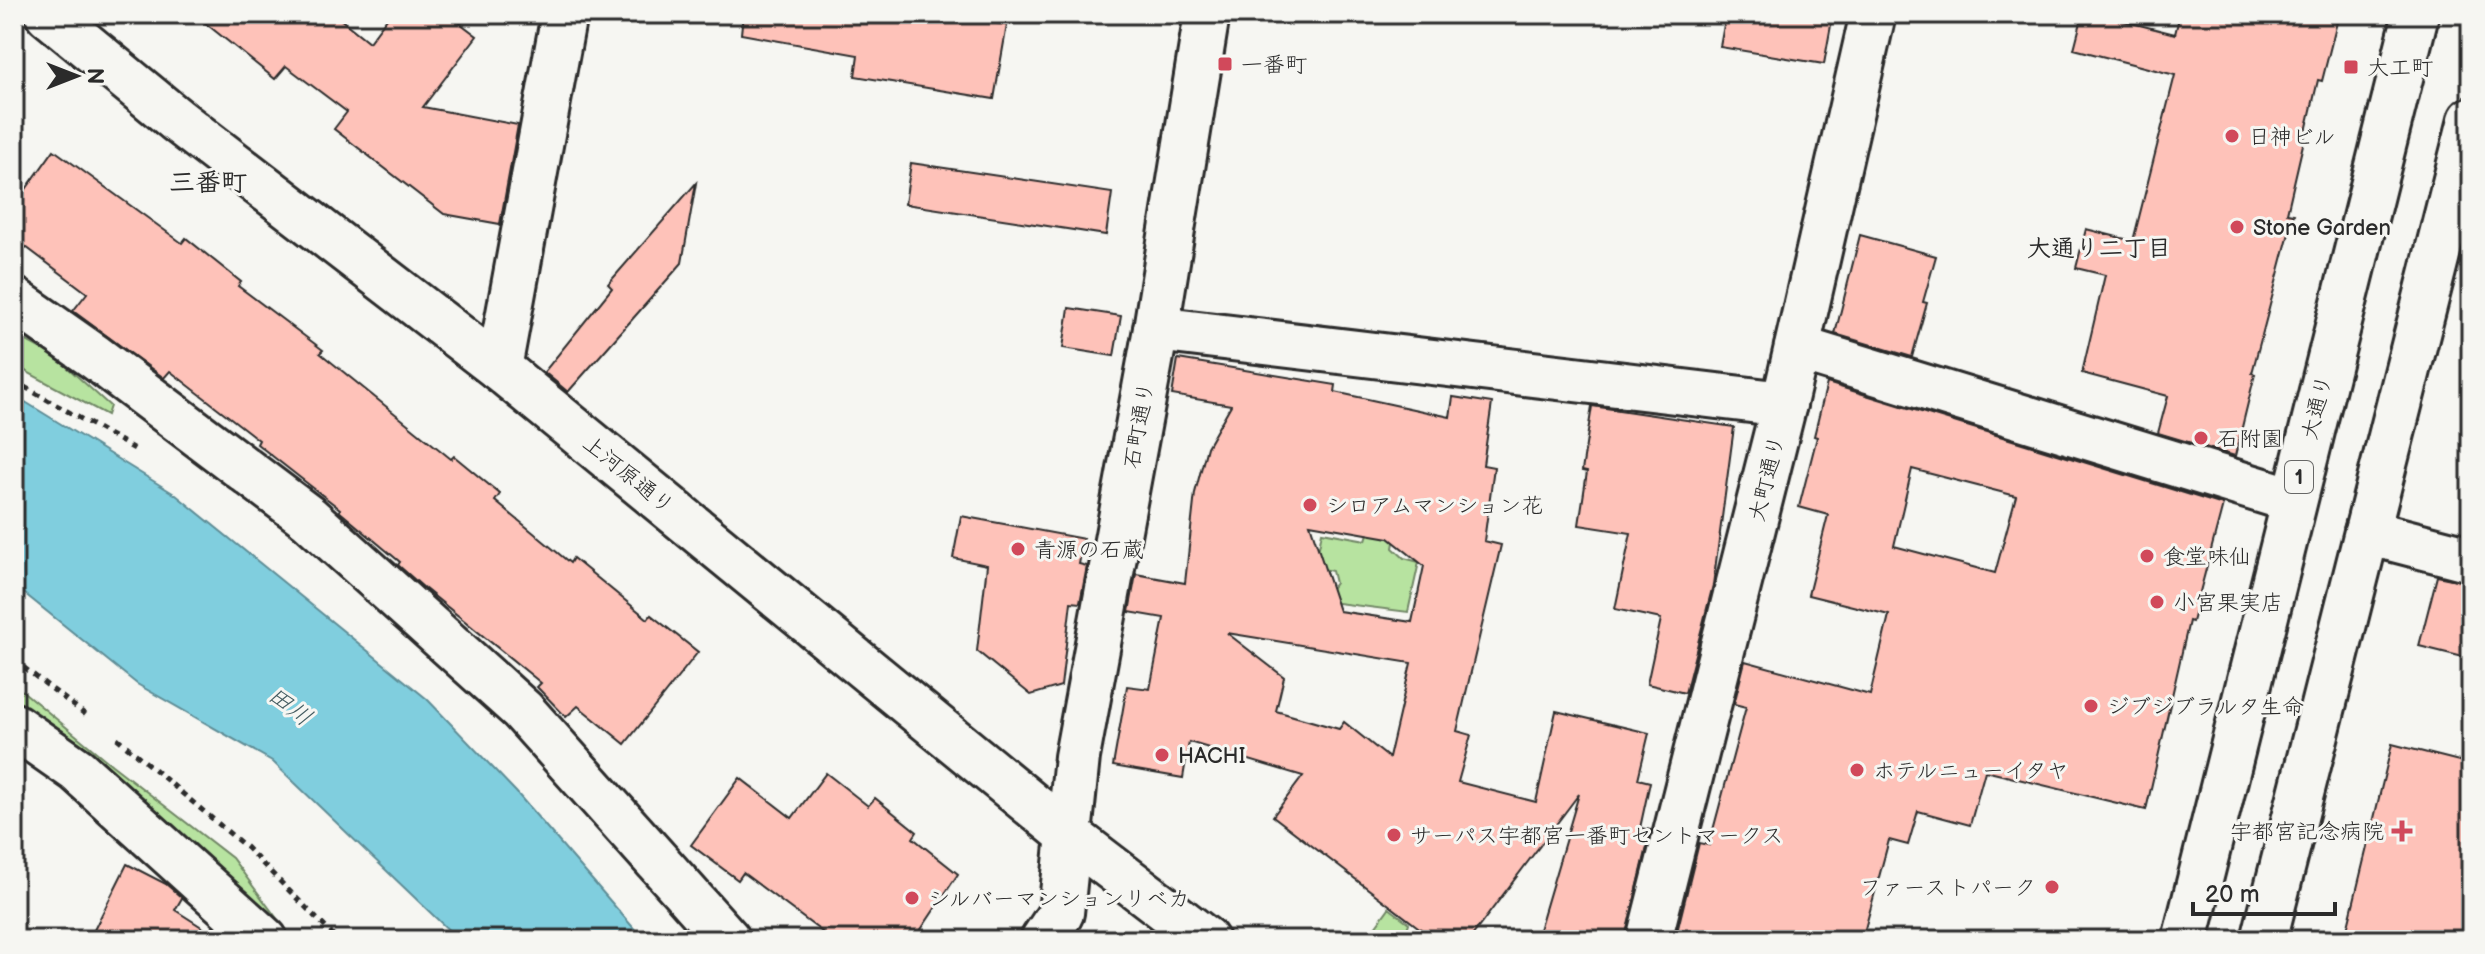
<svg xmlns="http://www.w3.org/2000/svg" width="2485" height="954" viewBox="0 0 2485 954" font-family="'Balsamiq Sans','Klee One',sans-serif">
<rect width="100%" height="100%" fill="#f6f6f2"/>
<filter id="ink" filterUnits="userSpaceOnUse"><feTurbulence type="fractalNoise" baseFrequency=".0125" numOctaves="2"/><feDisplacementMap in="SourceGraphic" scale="16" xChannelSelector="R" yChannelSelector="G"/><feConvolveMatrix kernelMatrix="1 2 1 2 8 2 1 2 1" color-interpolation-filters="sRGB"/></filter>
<g filter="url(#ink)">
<g fill="#b7e3a0" stroke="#718766" stroke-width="2">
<polygon points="14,334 56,357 110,406 107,415 14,365"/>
<polygon points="1370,527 1396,531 1393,548 1404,558 1419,562 1408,612 1306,599 1327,594 1335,583 1332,571 1315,567 1322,532 1366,540"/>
<polygon points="14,684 112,765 232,858 293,940 269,940 14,720"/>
<polygon points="1389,908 1409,923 1407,929 1409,935 1406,940 1370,940 1367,938"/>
</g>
<polygon fill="#80cede" stroke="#5e8d96" stroke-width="2" points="14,395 176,495 427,699 516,792 644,940 459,940 272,761 137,684 14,585"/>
<g fill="#fec2b9" stroke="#2b2b2b" stroke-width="2" fill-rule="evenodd">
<polygon points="194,14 334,14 369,42 390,14 448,14 477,36 423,107 518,125 500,224 444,214 334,129 347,112 286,66 275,79"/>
<polygon points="743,14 944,14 1007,25 994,99 855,76 858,55 741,34"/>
<polygon points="1726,14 1833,14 1824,64 1720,47"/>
<polygon points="2083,14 2096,14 2175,34 2180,14 2339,14 2322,81 2318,80 2287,213 2294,214 2252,373 2255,374 2235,456 2158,433 2168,396 2082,373 2105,275 2076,268 2086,229 2133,241 2175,75 2074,49"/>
<polygon points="54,150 182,243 186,238 241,282 238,286 323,350 320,353 451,459 454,456 500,494 495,501 570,563 573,558 648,619 651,615 698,652 625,744 578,706 566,717 537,687 541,683 424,588 398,565 400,562 339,511 340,509 257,444 259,440 170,371 164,378 73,311 87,293 14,238 14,206"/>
<polygon points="911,163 1112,193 1106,235 905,204"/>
<polygon points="696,183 682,263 568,392 544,372 612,288 608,284"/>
<polygon points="1860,235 1936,256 1923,302 1927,303 1912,357 1835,334"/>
<polygon points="1069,308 1121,316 1114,356 1063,348"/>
<path d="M 1178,359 L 1336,385 L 1335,392 L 1450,417 L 1453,397 L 1492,403 L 1483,465 L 1494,467 L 1484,541 L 1501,545 L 1457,731 L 1471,735 L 1458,782 L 1536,802 L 1556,711 L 1649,733 L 1638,779 L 1650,782 L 1640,828 L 1651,830 L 1625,940 L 1536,940 L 1579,794 L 1469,940 L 1435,940 L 1273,816 L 1303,776 L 1189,742 L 1183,778 L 1113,766 L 1127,686 L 1150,689 L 1164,618 L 1129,612 L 1136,574 L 1185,583 L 1195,493 L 1207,447 L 1231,405 L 1172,395 ZM 1310,524 L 1389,538 L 1424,566 L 1412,622 L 1339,611 ZM 1227,633 L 1411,663 L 1389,758 L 1344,722 L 1339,729 L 1276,711 L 1284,677 Z"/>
<path d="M 1827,383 L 2223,505 L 2192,622 L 2189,621 L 2146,810 L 1985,771 L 1970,825 L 1918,811 L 1908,845 L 1889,840 L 1862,940 L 1675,940 L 1699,843 L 1709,845 L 1746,707 L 1734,704 L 1745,661 L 1870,695 L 1889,615 L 1808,595 L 1828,515 L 1799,507 L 1817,437 L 1814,436 ZM 1912,469 L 2016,496 L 1995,573 L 1894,546 Z"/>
<polygon points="1592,406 1734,427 1713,585 1685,693 1647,684 1661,619 1615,609 1631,533 1579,525 1587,472 1582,471"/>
<polygon points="961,516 1084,539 1079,564 1087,566 1080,603 1071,602 1061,686 1031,695 977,651 987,565 953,558"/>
<polygon points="2437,576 2471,583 2471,659 2419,646"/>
<polygon points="2392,744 2471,764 2471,940 2373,940 2346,934"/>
<polygon points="826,773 868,806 875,798 917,832 913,838 958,874 914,940 833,940 743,873 738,880 691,845 740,778 792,818"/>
<polygon points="127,864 166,884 182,898 175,910 222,940 89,940"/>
</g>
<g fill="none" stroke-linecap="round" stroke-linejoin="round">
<g stroke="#2b2b2b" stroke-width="50">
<g id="street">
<polyline points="14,300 95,357 309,518 522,710 728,940"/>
<polyline points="1156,329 1784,404"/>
<polyline points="1797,348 2293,500"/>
<polyline points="499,368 564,14"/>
<polyline points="2367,532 2471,559"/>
<polyline points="14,726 77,770 265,940"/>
<polyline points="1043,940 1061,913 1077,757 1156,329 1207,14"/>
<polyline points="1649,940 1784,404 1873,14"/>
</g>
</g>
<g stroke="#2b2b2b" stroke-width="50">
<polyline id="secondary" points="48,14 178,121 499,368 1070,836 1206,940"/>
</g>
<g stroke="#2b2b2b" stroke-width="50">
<g id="primary">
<polyline points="2185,940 2416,14"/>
<polyline points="2264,940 2471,120"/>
</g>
</g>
<g stroke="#2b2b2b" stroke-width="5" stroke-dasharray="6 6" stroke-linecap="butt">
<polyline points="14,381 138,451"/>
<polyline points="14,660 86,715"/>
<polyline points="117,738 247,848 338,940"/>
</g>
<use href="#street" stroke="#f6f6f2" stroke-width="44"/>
<use href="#secondary" stroke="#f6f6f2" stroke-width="44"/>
<use href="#primary" stroke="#f6f6f2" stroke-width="44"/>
</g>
</g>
<g fill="#d1495b" stroke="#f6f6f2" stroke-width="3">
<rect x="1217" y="56" width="16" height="16" rx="4"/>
<rect x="2343" y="59" width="16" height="16" rx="4"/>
<circle cx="2232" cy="136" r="8"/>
<circle cx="2237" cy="227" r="8"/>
<circle cx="2201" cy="438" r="8"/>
<circle cx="1310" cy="505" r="8"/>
<circle cx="1018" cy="549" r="8"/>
<circle cx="2147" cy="556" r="8"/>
<circle cx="2157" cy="602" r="8"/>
<circle cx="2091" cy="706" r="8"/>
<circle cx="1162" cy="755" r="8"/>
<circle cx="1857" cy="770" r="8"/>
<path d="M2398 819h8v8h8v8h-8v8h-8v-8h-8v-8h8z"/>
<circle cx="1394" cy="835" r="8"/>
<circle cx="2052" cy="887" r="8"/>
<circle cx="912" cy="898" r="8"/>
</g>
<g text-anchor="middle" stroke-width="6" stroke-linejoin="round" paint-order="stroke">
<rect fill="#f6f6f2" stroke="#686867" stroke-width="2" x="2285" y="461" width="28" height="32" rx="6"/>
<g font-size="20" font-weight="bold" fill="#2b2b2b">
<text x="2299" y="484">1</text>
</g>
<g font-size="22" fill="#2b2b2b" stroke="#f6f6f2" text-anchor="start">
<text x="1241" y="72">一番町</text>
<text x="2367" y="75">大工町</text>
<text x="2248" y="144">日神ビル</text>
<text x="2253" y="235">Stone Garden</text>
<text x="2217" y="446">石附園</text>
<text x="1326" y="513">シロアムマンション花</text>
<text x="1034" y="557">青源の石蔵</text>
<text x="2163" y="564">食堂味仙</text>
<text x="2173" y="610">小宮果実店</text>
<text x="2107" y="714">ジブジブラルタ生命</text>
<text x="1178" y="763">HACHI</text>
<text x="1873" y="778">ホテルニューイタヤ</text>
<text x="2384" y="839" text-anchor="end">宇都宮記念病院</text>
<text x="1410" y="843">サーパス宇都宮一番町セントマークス</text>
<text x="2036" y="895" text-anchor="end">ファーストパーク</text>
<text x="928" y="906">シルバーマンションリベカ</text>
</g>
<g font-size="22" fill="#2b2b2b" stroke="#f6f6f2">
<text transform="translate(2316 407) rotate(-76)" y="8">大通り</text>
<text transform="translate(1138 425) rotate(-80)" y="8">石町通り</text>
<text transform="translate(629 474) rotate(39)" y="8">上河原通り</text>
<text transform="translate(1766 478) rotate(-76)" y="8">大町通り</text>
</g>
<g font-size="24" font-weight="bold" fill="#2b2b2b" stroke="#f6f6f2">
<text x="2099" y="256">大通り二丁目</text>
</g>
<g font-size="24" font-style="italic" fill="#445c61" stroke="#f6f6f2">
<text transform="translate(290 706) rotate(37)" y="8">田川</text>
</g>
<g font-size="26" font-weight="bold" fill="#2b2b2b" stroke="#f6f6f2">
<text x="208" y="191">三番町</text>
</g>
</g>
<rect width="2485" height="954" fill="none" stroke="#f6f6f2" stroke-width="48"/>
<rect x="24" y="24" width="2437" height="906" fill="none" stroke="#2b2b2b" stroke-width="3" filter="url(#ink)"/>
<g transform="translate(76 76) rotate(90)" stroke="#f6f6f2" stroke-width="6" paint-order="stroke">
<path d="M0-6L14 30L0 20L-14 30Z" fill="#2b2b2b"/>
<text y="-12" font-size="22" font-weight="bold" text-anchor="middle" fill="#2b2b2b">N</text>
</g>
<path d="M2193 902v12h142v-12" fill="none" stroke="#2b2b2b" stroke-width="4"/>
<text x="2205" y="902" font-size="24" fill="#2b2b2b" stroke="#f6f6f2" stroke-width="6" paint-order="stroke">20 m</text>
</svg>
